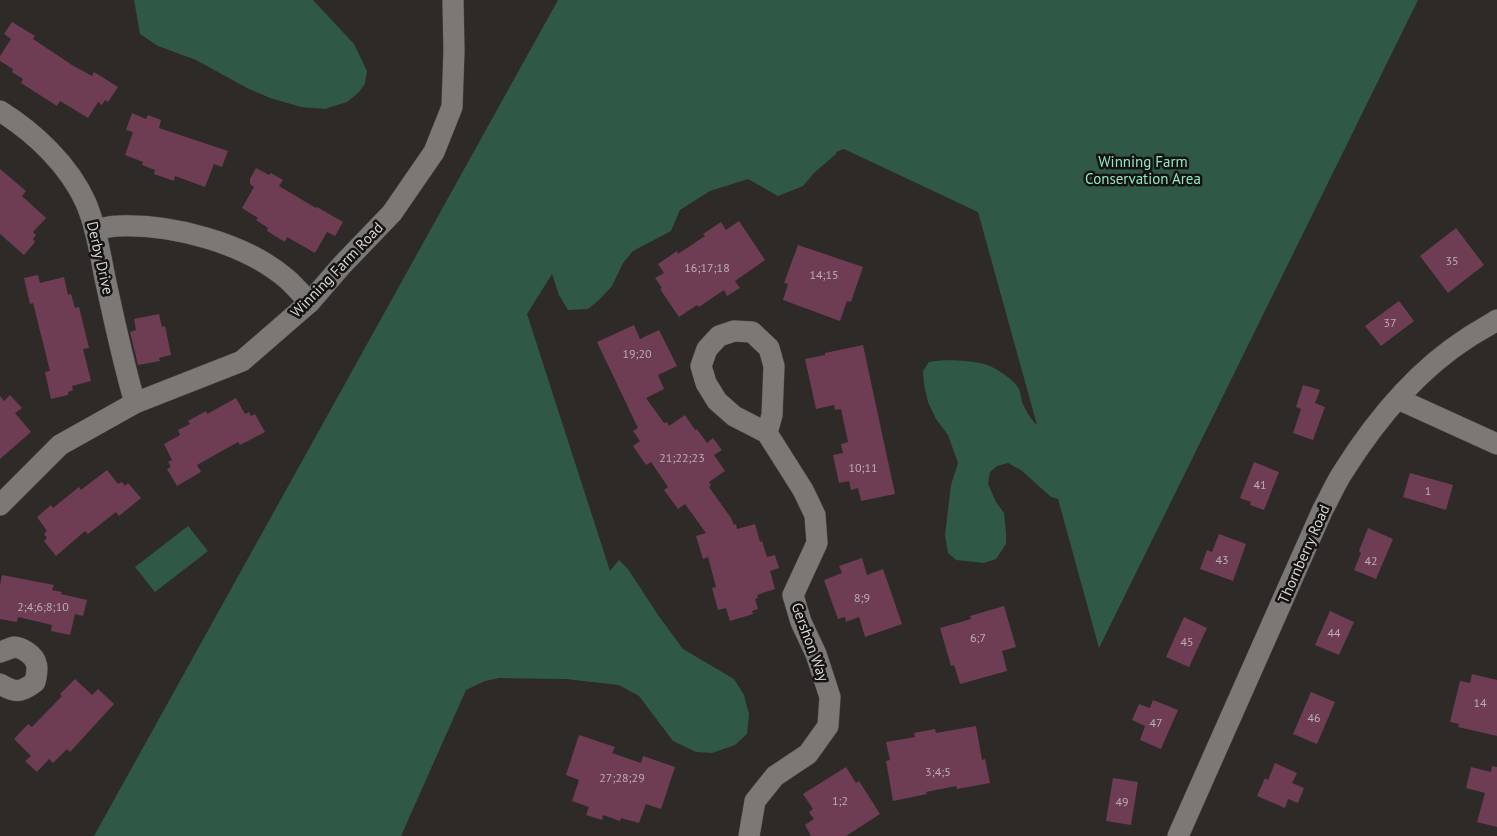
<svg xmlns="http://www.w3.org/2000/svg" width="1497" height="836" viewBox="0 0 1497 836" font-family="'PT Sans',sans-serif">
<rect width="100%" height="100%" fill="#2d2a28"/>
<g fill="#305847">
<polygon points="134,0 313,0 354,44 367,71 365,84 358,93 347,102 325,109 301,107 270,98 247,88 196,60 158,46 140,34"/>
<path d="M 558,0 L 1418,0 L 1099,648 L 1058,499 L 1051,497 L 1021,470 L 1008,463 L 997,466 L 990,472 L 988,484 L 996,502 L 1004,513 L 1006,533 L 1006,544 L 996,559 L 984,563 L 956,560 L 948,553 L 945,535 L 951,485 L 958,463 L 948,435 L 936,419 L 928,402 L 924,385 L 923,371 L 929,362 C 942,359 967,360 980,363 C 992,365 1013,378 1019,389 C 1021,393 1021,398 1022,402 C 1026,411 1031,420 1037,425 L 978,212 L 844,149 L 836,152 L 836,154 L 814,173 L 803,186 L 778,196 L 748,179 L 710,191 L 680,210 L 671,231 L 633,251 L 623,263 L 612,286 L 600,299 L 588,309 L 568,310 L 559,295 L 552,274 L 527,314 L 610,571 L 619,560 L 628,569 L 658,615 L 683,649 L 734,679 L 744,695 L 749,714 L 747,734 L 735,745 L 712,753 L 696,752 L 673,741 L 639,696 L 619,685 L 566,679 L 499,678 L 485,681 L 466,690 L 401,836 L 94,836 Z"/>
<polygon points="188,526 208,551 155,592 135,567"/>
</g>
<g fill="#6e3d53">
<polygon points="12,22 35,36 33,39 72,65 92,76 94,72 118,87 108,102 105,100 102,105 98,102 88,118 60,101 57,106 21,83 23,79 12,72 13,69 0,61 0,56 11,39 4,34"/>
<polygon points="132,113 146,119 148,115 161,120 159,128 228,151 222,167 214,164 205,187 175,176 174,181 154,174 155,170 142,165 143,162 125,155 133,132 126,130"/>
<polygon points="256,168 269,175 271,173 283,180 279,186 316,208 317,207 343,222 335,236 327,232 315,253 287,237 285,242 267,231 268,228 256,220 258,218 242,208 254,187 250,184 250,179"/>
<polygon points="0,169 26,191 22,196 46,218 33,232 36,235 33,239 35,242 24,255 0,234"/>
<polygon points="739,221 765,260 735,281 740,288 727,296 724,290 699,307 697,305 679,317 660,289 662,288 655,278 664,273 658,264 677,251 678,254 705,236 703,234 721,222 726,230"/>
<polygon points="1456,228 1484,265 1448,293 1420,256"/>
<polygon points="798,245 863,267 851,302 847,301 840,321 783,300 788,284 784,283"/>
<polygon points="38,275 40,283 64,277 68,295 71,294 75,308 79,307 89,348 83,349 91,381 72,386 73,390 68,392 68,395 51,399 45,372 50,371 33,303 30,304 24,278"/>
<polygon points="1399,301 1414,321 1381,346 1365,326"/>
<polygon points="159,314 162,327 165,326 171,355 159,358 160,361 138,365 130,332 136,330 134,319"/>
<polygon points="634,325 640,339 659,330 677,366 658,375 664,389 646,398 664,423 667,422 669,426 685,415 695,430 697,429 707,443 713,438 722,450 714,455 725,471 709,482 711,485 709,487 731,518 734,525 736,524 737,529 755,524 760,542 762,541 767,557 775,555 779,568 770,571 775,589 757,595 758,598 755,599 758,609 752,611 753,614 730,621 726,608 718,610 712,588 716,587 708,557 703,559 696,536 706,533 685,504 678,509 664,490 668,487 651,462 646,465 633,446 640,441 633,431 638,428 597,342"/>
<polygon points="863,345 895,494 861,501 858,488 851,490 849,481 839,483 833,455 843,453 841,444 848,442 841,409 835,410 834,405 816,409 805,359 825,355 825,353"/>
<polygon points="1303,385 1320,390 1315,403 1325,407 1313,440 1293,433 1301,409 1296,407"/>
<polygon points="10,395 22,408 15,413 31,432 0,459 0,396 4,401"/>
<polygon points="236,398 245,414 249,412 251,416 255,414 265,432 240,445 238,442 197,465 201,472 177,486 167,469 171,467 168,462 172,460 164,444 180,435 178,430 190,424 188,421 206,411 207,414"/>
<polygon points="1254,462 1279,472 1264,510 1250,505 1251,502 1240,498"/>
<polygon points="107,470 118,484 122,482 125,486 128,483 141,498 119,516 116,512 88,534 85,531 56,556 44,541 47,538 44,534 47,531 37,517 51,505 53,508 79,487 81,490"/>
<polygon points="1410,473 1453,485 1446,510 1403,497"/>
<polygon points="1368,528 1393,539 1376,579 1354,570 1361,553 1359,551"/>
<polygon points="1219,534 1246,544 1233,581 1200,569 1207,550 1212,552"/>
<polygon points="862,558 867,575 883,569 902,624 865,637 859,617 846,622 845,617 838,619 824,580 842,573 839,566"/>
<polygon points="2,575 54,585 52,590 62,592 61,594 87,600 83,616 75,614 70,635 51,631 52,625 18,617 17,622 0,619 0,585"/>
<polygon points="1004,606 1016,647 1002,651 1007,671 960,684 954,665 951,666 940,628 971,619 970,616"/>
<polygon points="1330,611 1354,622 1339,655 1315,645"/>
<polygon points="1184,617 1207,628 1189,667 1166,657"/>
<polygon points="1472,674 1497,680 1497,736 1458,727 1459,724 1450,722 1460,681 1470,683"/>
<polygon points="75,679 92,695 98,689 114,704 70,752 67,749 53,763 49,759 37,772 25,761 31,756 14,739 28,724 32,727 62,696 60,694"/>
<polygon points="1311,692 1335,702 1317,744 1293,734"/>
<polygon points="1153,700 1178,710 1161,749 1140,740 1145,726 1132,720 1139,704 1150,708"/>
<polygon points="976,726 982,760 985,759 990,783 957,789 956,786 926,792 927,794 893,801 886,761 890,760 886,742 915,737 914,733 935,729 936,733"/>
<polygon points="579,735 615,747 612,753 641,763 643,756 675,767 661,809 646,804 639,823 621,818 620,821 603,815 602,820 586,815 589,807 572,801 579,780 566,775"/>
<polygon points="1275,763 1297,773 1292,783 1304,788 1298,803 1288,799 1285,808 1257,796 1265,778 1268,780"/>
<polygon points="1492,766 1497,767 1497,827 1477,822 1485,793 1466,788 1471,767 1491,772"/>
<polygon points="846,767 856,783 859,781 880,814 846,836 811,836 805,825 814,819 809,812 813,809 803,794"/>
<polygon points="1113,778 1138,782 1131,825 1106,821"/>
</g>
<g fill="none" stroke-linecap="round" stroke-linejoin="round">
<g stroke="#484543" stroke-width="22">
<g id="minor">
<path d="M 0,111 C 35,133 69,165 86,203 C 96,227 100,253 105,278 C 114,320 123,362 135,403"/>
<path d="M 95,230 C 103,228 111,226 118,226 C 173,224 245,243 287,279 C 295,286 302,295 310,302"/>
<polyline points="1398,399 1497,444"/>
<polyline points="0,505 60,445 135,403 242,361 310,302 342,265 392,213 434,152 452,107 454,51 453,0"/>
<path d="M 0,652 C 4,651 10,648 14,647 C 18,647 24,650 27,652 C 39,660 38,669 35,682 C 21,693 15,693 0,684"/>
<polyline points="749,836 755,801 775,776 808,754 828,726 830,697 816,654 801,622 793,595 817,543 815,515 803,490 767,433 734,416 717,401 706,383 701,366 707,349 719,336 734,331 752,332 769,348 774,366 772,415 767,433"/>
<path d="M 1178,836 L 1323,509 C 1330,497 1335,484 1343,472 C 1375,421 1417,370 1469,337 C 1478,331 1488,326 1497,320"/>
</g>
</g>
<use href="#minor" stroke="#7c7875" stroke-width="21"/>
</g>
<g text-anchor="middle" stroke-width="5" stroke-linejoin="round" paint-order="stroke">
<g font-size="12" fill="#bcaeb2">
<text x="1452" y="265">35</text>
<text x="707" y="272">16;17;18</text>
<text x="824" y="279">14;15</text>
<text x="1390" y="327">37</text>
<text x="637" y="358">19;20</text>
<text x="682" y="462">21;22;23</text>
<text x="863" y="472">10;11</text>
<text x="1260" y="489">41</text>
<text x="1428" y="495">1</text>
<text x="1222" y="564">43</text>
<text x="1371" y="565">42</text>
<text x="862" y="602">8;9</text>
<text x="43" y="611">2;4;6;8;10</text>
<text x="1334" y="637">44</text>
<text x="978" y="642">6;7</text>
<text x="1187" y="646">45</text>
<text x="1480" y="707">14</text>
<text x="1314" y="722">46</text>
<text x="1156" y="727">47</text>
<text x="938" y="776">3;4;5</text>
<text x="622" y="782">27;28;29</text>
<text x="840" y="805">1;2</text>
<text x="1122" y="806">49</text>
</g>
<g font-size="15" fill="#8ee8c0" stroke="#151312">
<text x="1143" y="167">Winning Farm<tspan x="1143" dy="17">Conservation Area</tspan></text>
</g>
<g font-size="15" fill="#d6d4d2" stroke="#151312">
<text transform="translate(100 258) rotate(77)" y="5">Derby Drive</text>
<text transform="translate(337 270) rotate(-46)" y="5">Winning Farm Road</text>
<text transform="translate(1304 554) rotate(-66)" y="5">Thornberry Road</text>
<text transform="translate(810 642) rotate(70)" y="5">Gershon Way</text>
</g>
</g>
</svg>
